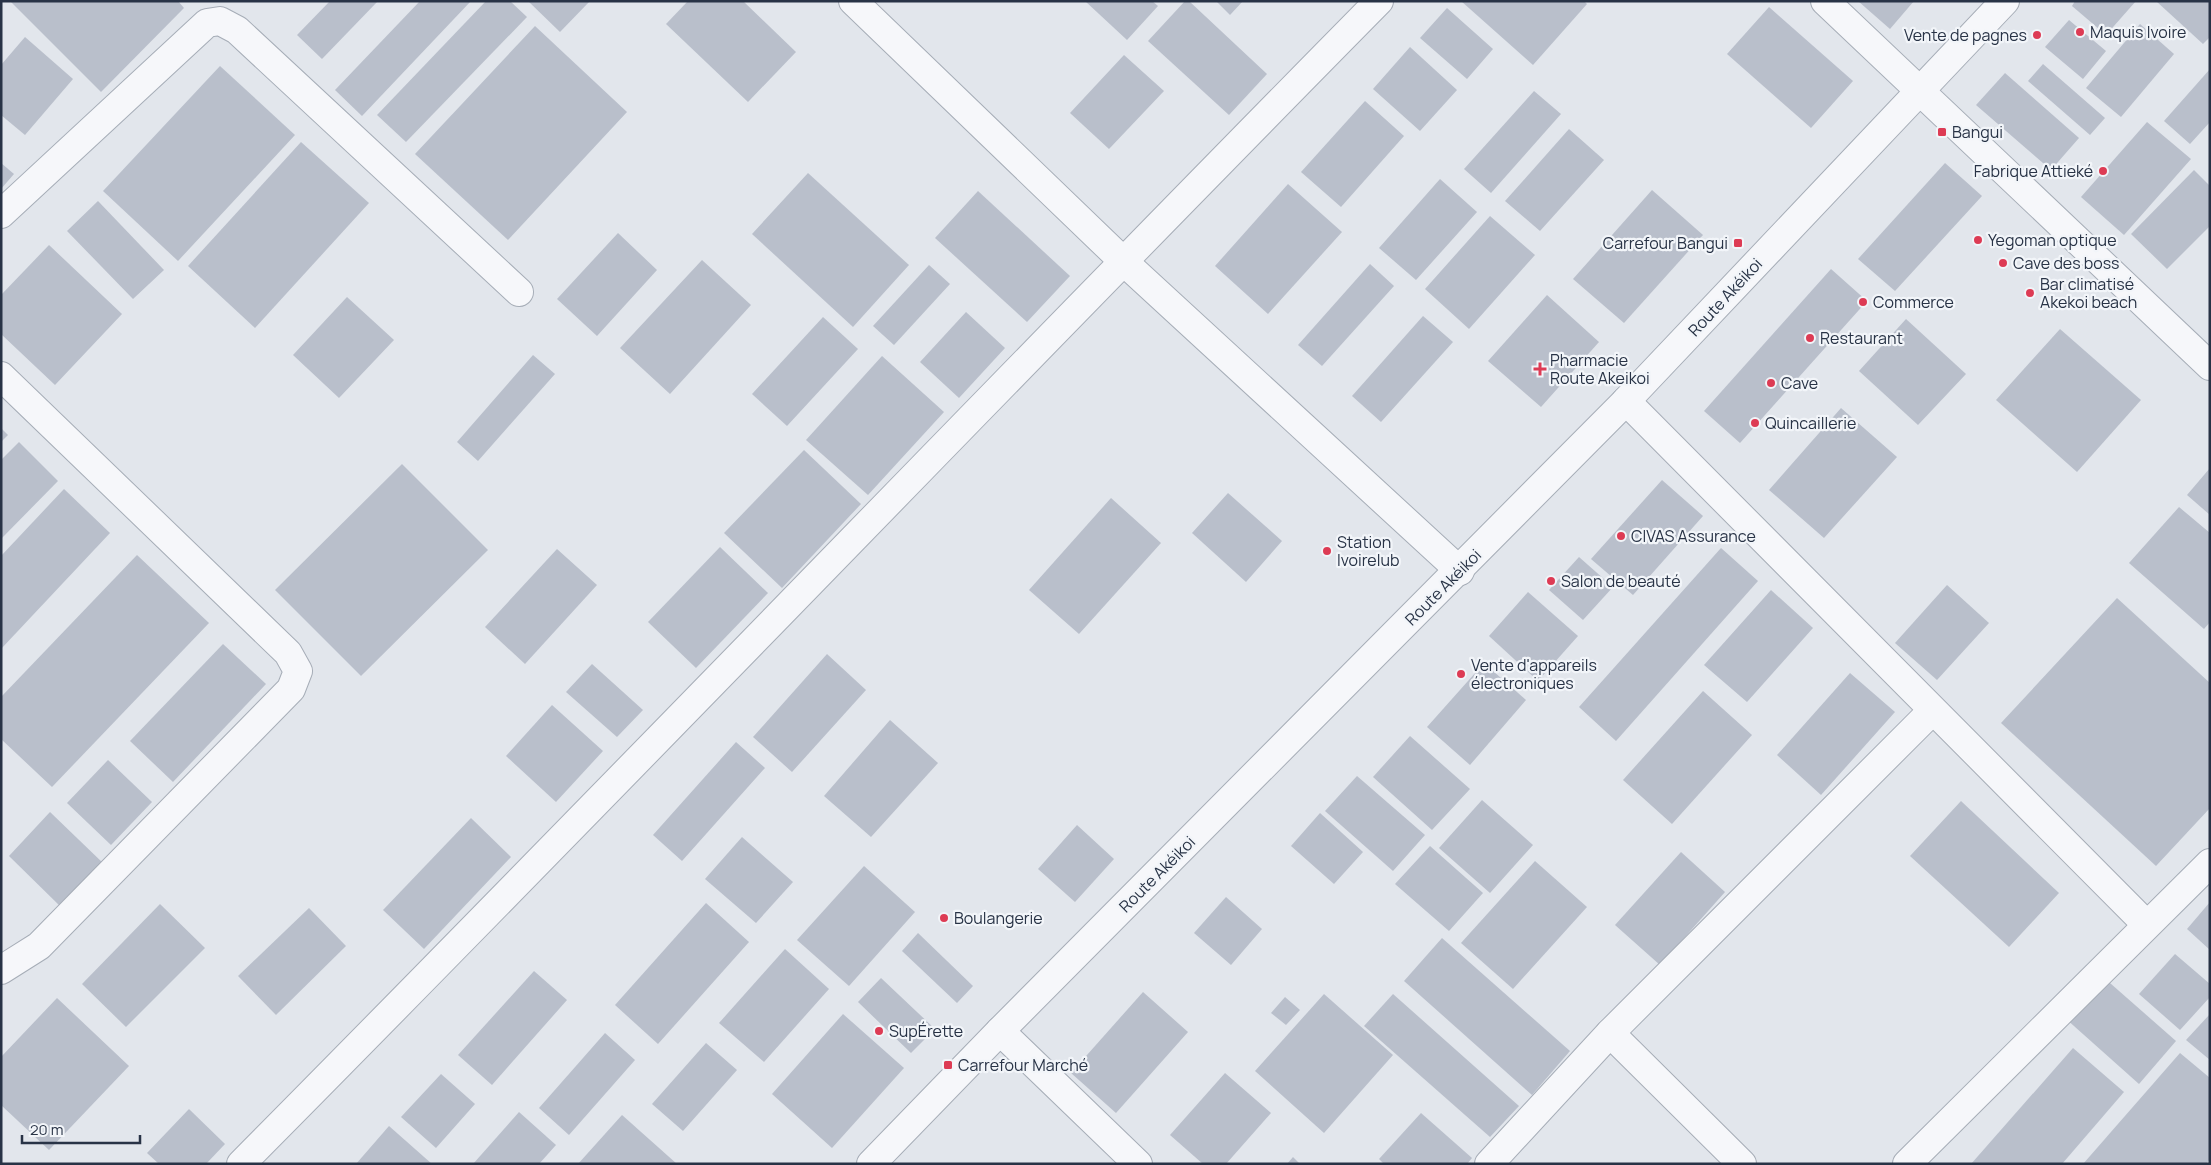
<svg xmlns="http://www.w3.org/2000/svg" width="2211" height="1165" viewBox="0 0 2211 1165" font-family="Manrope,sans-serif">
<rect width="100%" height="100%" fill="#e2e6ec"/>
<g fill="#b9bfcb">
<polygon points="10,1 178,1 184,8 101,92"/>
<polygon points="330,1 378,1 322,59 297,35"/>
<polygon points="420,1 471,1 362,116 335,90"/>
<polygon points="486,1 510,1 527,17 406,142 377,115"/>
<polygon points="528,1 590,1 560,32"/>
<polygon points="688,1 743,1 796,52 748,102 666,24"/>
<polygon points="1085,1 1152,1 1158,6 1127,40"/>
<polygon points="1185,1 1189,1 1267,74 1229,115 1148,41"/>
<polygon points="1216,1 1243,1 1230,15"/>
<polygon points="1461,1 1584,1 1587,4 1533,65"/>
<polygon points="1858,1 1914,1 1890,29"/>
<polygon points="2075,1 2136,1 2106,35 2072,6"/>
<polygon points="2156,1 2210,1 2210,37 2203,44"/>
<polygon points="1769,7 1853,81 1811,128 1727,54"/>
<polygon points="1447,8 1493,49 1467,79 1420,38"/>
<polygon points="2069,20 2106,51 2083,79 2045,47"/>
<polygon points="2140,24 2174,54 2121,117 2086,88"/>
<polygon points="535,26 627,112 508,240 415,154"/>
<polygon points="25,37 73,79 25,135 1,115 1,65"/>
<polygon points="1410,47 1457,90 1420,131 1373,89"/>
<polygon points="1124,55 1164,91 1109,149 1070,113"/>
<polygon points="2043,64 2105,118 2090,135 2028,81"/>
<polygon points="220,66 295,135 178,261 103,191"/>
<polygon points="2210,69 2210,122 2190,144 2164,121"/>
<polygon points="2005,73 2079,138 2051,170 1976,105"/>
<polygon points="1534,91 1561,114 1491,193 1464,169"/>
<polygon points="1365,101 1404,136 1341,207 1301,172"/>
<polygon points="2147,122 2191,159 2124,235 2081,197"/>
<polygon points="1569,129 1604,160 1540,231 1505,201"/>
<polygon points="301,142 369,203 255,328 188,266"/>
<polygon points="1,163 14,174 1,189"/>
<polygon points="1945,163 1982,196 1895,291 1858,259"/>
<polygon points="2194,170 2210,186 2210,226 2167,269 2131,234"/>
<polygon points="808,173 909,265 853,327 752,234"/>
<polygon points="1440,179 1477,212 1416,280 1379,248"/>
<polygon points="1288,184 1342,232 1268,314 1215,266"/>
<polygon points="1652,190 1703,235 1624,323 1573,279"/>
<polygon points="978,191 1070,276 1027,322 935,238"/>
<polygon points="98,201 164,270 133,299 67,231"/>
<polygon points="1490,216 1535,255 1469,329 1425,289"/>
<polygon points="618,233 657,270 597,336 557,299"/>
<polygon points="49,245 122,314 55,385 1,334 1,295"/>
<polygon points="702,260 751,305 670,394 620,348"/>
<polygon points="1370,264 1394,286 1322,366 1298,345"/>
<polygon points="929,265 950,284 894,345 873,326"/>
<polygon points="1831,269 1867,301 1740,443 1704,411"/>
<polygon points="1547,295 1599,342 1541,407 1488,361"/>
<polygon points="347,297 394,340 339,398 293,355"/>
<polygon points="966,312 1005,348 959,398 920,362"/>
<polygon points="1423,316 1453,342 1381,422 1352,396"/>
<polygon points="823,317 858,349 787,426 752,394"/>
<polygon points="1906,319 1966,374 1918,425 1859,371"/>
<polygon points="2060,329 2141,400 2077,472 1996,400"/>
<polygon points="533,355 555,374 478,461 457,442"/>
<polygon points="882,356 944,412 868,495 806,440"/>
<polygon points="1841,408 1897,457 1824,538 1769,490"/>
<polygon points="1,428 8,435 1,442"/>
<polygon points="19,442 58,481 1,539 1,460"/>
<polygon points="804,450 861,504 782,588 724,533"/>
<polygon points="402,464 488,550 361,676 275,590"/>
<polygon points="2210,468 2210,515 2187,495"/>
<polygon points="1662,480 1703,516 1633,595 1591,559"/>
<polygon points="64,489 110,533 1,649 1,556"/>
<polygon points="1228,493 1282,541 1246,582 1192,533"/>
<polygon points="1111,498 1161,543 1079,634 1029,590"/>
<polygon points="2179,507 2210,533 2210,622 2204,629 2129,563"/>
<polygon points="720,547 768,593 696,668 648,622"/>
<polygon points="1721,548 1758,581 1616,741 1579,707"/>
<polygon points="557,549 597,585 525,664 485,627"/>
<polygon points="137,555 209,623 52,787 1,739 1,697"/>
<polygon points="1579,557 1613,587 1583,620 1549,590"/>
<polygon points="1947,585 1989,623 1937,680 1895,643"/>
<polygon points="1771,590 1813,628 1747,702 1704,665"/>
<polygon points="1528,592 1578,636 1538,681 1489,636"/>
<polygon points="2117,598 2210,683 2210,808 2156,866 2001,723"/>
<polygon points="223,644 266,684 173,782 130,741"/>
<polygon points="827,654 866,690 792,772 753,737"/>
<polygon points="1484,663 1526,700 1470,765 1427,727"/>
<polygon points="592,664 643,710 617,737 566,692"/>
<polygon points="1850,673 1895,712 1821,795 1777,755"/>
<polygon points="1703,691 1752,735 1672,824 1623,780"/>
<polygon points="552,705 603,751 556,802 506,756"/>
<polygon points="890,720 938,763 871,837 824,796"/>
<polygon points="1410,736 1470,789 1432,830 1373,777"/>
<polygon points="736,742 765,768 682,861 653,835"/>
<polygon points="108,760 152,802 111,845 67,803"/>
<polygon points="1357,776 1425,835 1393,871 1325,811"/>
<polygon points="1482,800 1533,845 1490,893 1439,848"/>
<polygon points="1961,801 2059,893 2009,947 1910,856"/>
<polygon points="50,812 105,865 63,909 9,856"/>
<polygon points="1320,813 1363,852 1334,884 1291,846"/>
<polygon points="471,818 511,857 424,949 383,910"/>
<polygon points="1077,825 1114,859 1075,902 1038,869"/>
<polygon points="742,837 793,882 756,923 705,879"/>
<polygon points="1430,846 1483,893 1449,931 1395,884"/>
<polygon points="1681,852 1725,892 1660,965 1615,925"/>
<polygon points="1535,861 1587,907 1513,989 1461,943"/>
<polygon points="864,866 915,912 849,986 797,940"/>
<polygon points="1226,897 1262,929 1231,965 1194,933"/>
<polygon points="2210,902 2210,950 2187,929"/>
<polygon points="706,903 749,942 658,1044 615,1005"/>
<polygon points="160,904 205,948 126,1027 82,984"/>
<polygon points="309,908 346,946 276,1015 238,976"/>
<polygon points="918,933 973,986 957,1003 902,951"/>
<polygon points="1442,938 1570,1051 1532,1095 1404,981"/>
<polygon points="785,949 829,989 764,1062 719,1023"/>
<polygon points="2175,954 2210,984 2210,997 2180,1030 2139,994"/>
<polygon points="534,971 567,1000 492,1085 458,1055"/>
<polygon points="2102,976 2176,1041 2139,1084 2065,1018"/>
<polygon points="881,978 935,1029 911,1053 858,1002"/>
<polygon points="1143,992 1188,1032 1116,1113 1071,1073"/>
<polygon points="1324,994 1393,1055 1324,1133 1255,1071"/>
<polygon points="1393,994 1519,1106 1490,1137 1364,1026"/>
<polygon points="1285,997 1300,1010 1286,1025 1271,1013"/>
<polygon points="57,998 129,1066 49,1150 1,1105 1,1057"/>
<polygon points="843,1014 904,1068 832,1148 772,1094"/>
<polygon points="2210,1014 2210,1060 2186,1040"/>
<polygon points="605,1033 635,1060 569,1135 539,1108"/>
<polygon points="706,1043 737,1070 683,1131 652,1104"/>
<polygon points="2073,1048 2124,1092 2062,1164 1971,1164"/>
<polygon points="2180,1053 2210,1078 2210,1159 2206,1164 2083,1164"/>
<polygon points="1225,1073 1271,1113 1226,1164 1203,1164 1170,1135"/>
<polygon points="441,1074 475,1104 436,1148 401,1117"/>
<polygon points="189,1109 225,1144 206,1164 159,1164 147,1153"/>
<polygon points="519,1112 556,1145 539,1164 473,1164"/>
<polygon points="1421,1113 1472,1158 1467,1164 1384,1164 1379,1159"/>
<polygon points="622,1115 677,1164 578,1164"/>
<polygon points="389,1126 432,1164 356,1164"/>
<polygon points="1293,1157 1300,1164 1287,1164"/>
</g>
<g fill="none" stroke-linecap="round" stroke-linejoin="round">
<g stroke="#a6adb7" stroke-width="30">
<g id="minor">
<polyline points="853,1 1123,261 1460,571"/>
<polyline points="1825,1 2210,366"/>
<polyline points="1,214 207,23 220,21 237,30 519,292"/>
<polyline points="1,376 288,653 298,671 291,689 39,946 1,970"/>
<polyline points="1626,401 2146,924"/>
<polyline points="1000,1031 1138,1164"/>
<polyline points="1610,1033 1742,1164"/>
<path d="M 241,1164 C 623,779 998,387 1379,1"/>
<polyline points="871,1164 1000,1031 1626,401 2005,1"/>
<polyline points="1489,1164 1610,1033 1932,711"/>
<polyline points="1907,1164 2210,863"/>
</g>
</g>
<use href="#minor" stroke="#f6f7fa" stroke-width="28"/>
</g>
<g fill="#dd3b54" stroke="#f2f5f9" stroke-width="2">
<circle cx="2080" cy="32" r="5"/>
<circle cx="2037" cy="35" r="5"/>
<rect x="1937" y="127" width="10" height="10" rx="2.5"/>
<circle cx="2103" cy="171" r="5"/>
<circle cx="1978" cy="240" r="5"/>
<rect x="1733" y="238" width="10" height="10" rx="2.5"/>
<circle cx="2003" cy="263" r="5"/>
<circle cx="2030" cy="293" r="5"/>
<circle cx="1863" cy="302" r="5"/>
<circle cx="1810" cy="338" r="5"/>
<path d="M1537.5 361.5h5v5h5v5h-5v5h-5v-5h-5v-5h5z"/>
<circle cx="1771" cy="383" r="5"/>
<circle cx="1755" cy="423" r="5"/>
<circle cx="1621" cy="536" r="5"/>
<circle cx="1327" cy="551" r="5"/>
<circle cx="1551" cy="581" r="5"/>
<circle cx="1461" cy="674" r="5"/>
<circle cx="944" cy="918" r="5"/>
<circle cx="879" cy="1031" r="5"/>
<rect x="943" y="1060" width="10" height="10" rx="2.5"/>
</g>
<g text-anchor="middle" stroke-width="4.5" stroke-linejoin="round" paint-order="stroke">
<g font-size="16" fill="#283346" stroke="#f2f5f9" text-anchor="start">
<text x="2090" y="38">Maquis Ivoire</text>
<text x="2027" y="41" text-anchor="end">Vente de pagnes</text>
<text x="1952" y="138">Bangui</text>
<text x="2093" y="177" text-anchor="end">Fabrique Attieké</text>
<text x="1988" y="246">Yegoman optique</text>
<text x="1728" y="249" text-anchor="end">Carrefour Bangui</text>
<text x="2013" y="269">Cave des boss</text>
<text x="2040" y="290">Bar climatisé<tspan x="2040" dy="18">Akekoi beach</tspan></text>
<text x="1873" y="308">Commerce</text>
<text x="1820" y="344">Restaurant</text>
<text x="1550" y="366">Pharmacie<tspan x="1550" dy="18">Route Akeikoi</tspan></text>
<text x="1781" y="389">Cave</text>
<text x="1765" y="429">Quincaillerie</text>
<text x="1631" y="542">CIVAS Assurance</text>
<text x="1337" y="548">Station<tspan x="1337" dy="18">Ivoirelub</tspan></text>
<text x="1561" y="587">Salon de beauté</text>
<text x="1471" y="671">Vente d'appareils<tspan x="1471" dy="18">électroniques</tspan></text>
<text x="954" y="924">Boulangerie</text>
<text x="889" y="1037">SupÉrette</text>
<text x="958" y="1071">Carrefour Marché</text>
</g>
<g font-size="16" fill="#283346" stroke="#f2f5f9">
<text transform="translate(1725 297) rotate(-47)" y="6">Route Akéikoi</text>
<text transform="translate(1443 587) rotate(-45)" y="6">Route Akéikoi</text>
<text transform="translate(1157 874) rotate(-45)" y="6">Route Akéikoi</text>
</g>
</g>
<rect width="2211" height="1165" fill="none" stroke="#283346" stroke-width="5"/>
<path d="M22 1135v8h118v-8" fill="none" stroke="#283346" stroke-width="2.5"/>
<text x="30" y="1135" font-size="15" fill="#283346" stroke="#f2f5f9" stroke-width="4" paint-order="stroke">20 m</text>
</svg>
